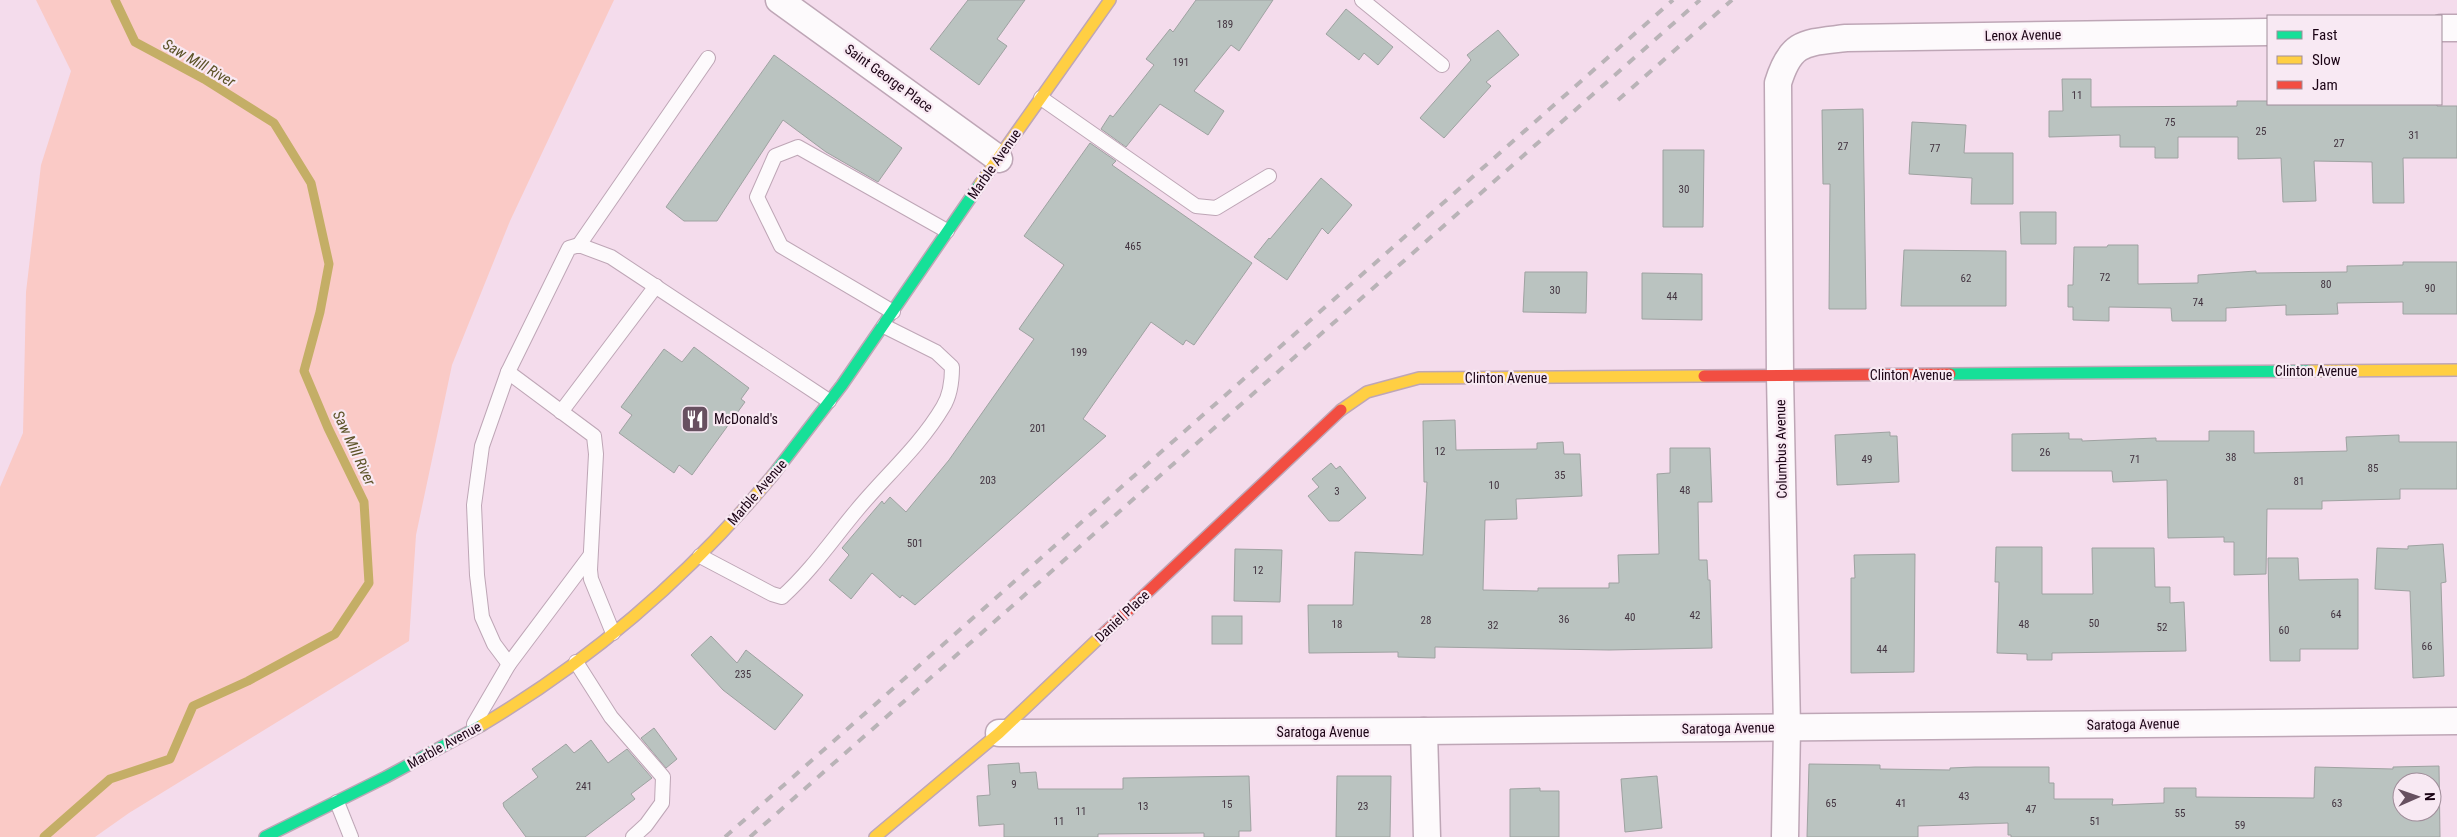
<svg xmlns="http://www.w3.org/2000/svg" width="2457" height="837" viewBox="0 0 2457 837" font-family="'Roboto Condensed',sans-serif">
<rect width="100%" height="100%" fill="#f4dcec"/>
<polygon fill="#facac6" points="36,0 614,0 510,221 452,365 416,535 409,641 129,813 95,837 0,837 0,487 23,433 26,292 41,165 71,71"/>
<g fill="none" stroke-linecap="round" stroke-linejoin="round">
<polyline stroke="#c4ae66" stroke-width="9" points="44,837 110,779 170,759 193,706 248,681 335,634 369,583 364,502 328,428 304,371 320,312 329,264 311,183 274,123 204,79 135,42 115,0"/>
</g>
<g fill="#bac3c0" stroke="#9ea2a1" fill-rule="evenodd">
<polygon points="968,0 1025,0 997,39 1007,46 979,85 930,49"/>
<polygon points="1196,0 1273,0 1239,51 1231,45 1194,91 1224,111 1208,135 1160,104 1126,147 1101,129 1110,115 1113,117 1154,65 1146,59 1170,29 1173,32"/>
<polygon points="1346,9 1393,47 1378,65 1364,53 1359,60 1326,34"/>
<polygon points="1498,30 1519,55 1486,82 1491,86 1444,138 1420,118 1471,60 1467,55"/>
<polygon points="774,55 902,148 878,182 826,152 783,120 717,221 684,221 666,207"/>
<polygon points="2062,79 2091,79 2091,107 2237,106 2237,101 2268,101 2268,104 2437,104 2437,106 2457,106 2457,158 2403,158 2404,203 2373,203 2372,162 2314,161 2316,201 2283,202 2281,158 2238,159 2238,137 2178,137 2178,158 2155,158 2155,147 2120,147 2120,135 2049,137 2049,111 2063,111"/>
<polygon points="1863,109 1866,309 1829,309 1830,184 1823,184 1822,110"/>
<polygon points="1912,122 1966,125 1964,153 2013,153 2013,204 1971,204 1972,178 1909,174"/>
<polygon points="1090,143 1116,161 1112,165 1252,263 1194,345 1186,340 1183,345 1151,322 1083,419 1106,436 915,605 902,595 900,598 872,573 851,599 829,580 849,555 842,548 882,501 884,504 890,497 906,512 949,460 1034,339 1019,329 1064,265 1024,236"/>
<polygon points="1663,150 1704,150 1703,227 1663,227"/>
<polygon points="1321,178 1352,205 1328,234 1322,228 1287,280 1254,257 1269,238 1270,239"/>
<polygon points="2020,212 2056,212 2056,244 2021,244"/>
<polygon points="2108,245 2138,245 2138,284 2198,283 2198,275 2256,271 2256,273 2347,272 2347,266 2403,265 2403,262 2457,262 2457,314 2403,314 2403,302 2337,303 2338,314 2286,315 2286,305 2226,308 2226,321 2172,321 2171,308 2109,307 2109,321 2073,320 2073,307 2068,307 2068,285 2073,285 2074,247 2107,247"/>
<polygon points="1904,250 2006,251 2006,306 1901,306"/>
<polygon points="1525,272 1587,272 1586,313 1523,312"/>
<polygon points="1642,273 1702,274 1702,320 1642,319"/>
<polygon points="694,347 749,388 741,399 745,402 692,475 679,465 674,473 619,433 632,415 621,407 664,349 682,362"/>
<polygon points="1455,420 1456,450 1537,449 1537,443 1563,442 1564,454 1580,454 1582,496 1516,499 1517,519 1485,520 1483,590 1538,591 1538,588 1609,588 1609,583 1619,583 1618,555 1659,554 1657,474 1670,473 1670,448 1710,448 1712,502 1698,502 1699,560 1707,560 1708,580 1710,580 1712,648 1609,650 1435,647 1435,658 1398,657 1398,652 1309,653 1308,605 1353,605 1355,552 1423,555 1427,482 1424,482 1423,421"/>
<polygon points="2209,431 2254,431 2254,453 2347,451 2346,437 2399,435 2399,442 2457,442 2457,489 2400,489 2400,499 2322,501 2322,509 2267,509 2266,574 2234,575 2234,542 2224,542 2224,537 2168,538 2167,480 2113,482 2112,471 2012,471 2012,434 2069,433 2069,439 2082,439 2082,441 2156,438 2156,441 2209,441"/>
<polygon points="1890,432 1890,436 1897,436 1899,482 1837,485 1835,435"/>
<polygon points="1331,463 1336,469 1340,466 1366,498 1339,521 1329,521 1308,496 1319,487 1312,479"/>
<polygon points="2443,544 2446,582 2441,583 2444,676 2413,678 2410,591 2375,589 2377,548 2408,549 2408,546"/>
<polygon points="1996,547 2042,547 2042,594 2093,594 2092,548 2154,548 2155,587 2170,587 2170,603 2184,602 2186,651 2052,653 2052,660 2027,660 2027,654 1997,653 1999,582 1995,582"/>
<polygon points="1235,549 1282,550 1280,602 1234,601"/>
<polygon points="1915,554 1914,672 1851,673 1851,578 1855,578 1854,555"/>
<polygon points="2268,558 2298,558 2299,580 2358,579 2358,649 2300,649 2300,661 2270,661"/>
<rect x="1212" y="616" width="30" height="28"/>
<polygon points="711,636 737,663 746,650 803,695 775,730 723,690 691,655"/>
<polygon points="654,728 677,759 666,768 641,738"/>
<polygon points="591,740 608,763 627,749 652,778 631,794 635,799 585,837 526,837 504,807 503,803 538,777 532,769 566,744 574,753"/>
<polygon points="1019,763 1020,773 1036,772 1038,789 1123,789 1123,778 1249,776 1251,831 1239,831 1239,837 1204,837 1204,833 1098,834 1098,837 1004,837 1004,824 979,826 977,796 990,795 988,765"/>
<path d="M 1809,764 L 1880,765 L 1880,769 L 1950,770 L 1950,768 L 1975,767 L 2049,767 L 2049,783 L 2054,783 L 2054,799 L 2113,799 L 2112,805 L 2164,803 L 2164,788 L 2196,788 L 2196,797 L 2314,798 L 2315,767 L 2393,769 L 2393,767 L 2439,766 L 2440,837 L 2011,837 L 2011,835 L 2008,835 L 2008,823 L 1918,826 L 1918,837 L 1807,837 ZM 2402,782 L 2432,782 L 2432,812 L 2402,812 Z"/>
<polygon points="1337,776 1391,776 1390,837 1336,837"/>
<polygon points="1657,776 1662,828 1625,832 1621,779"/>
<polygon points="1540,788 1540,791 1559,791 1559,837 1510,837 1510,789"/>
</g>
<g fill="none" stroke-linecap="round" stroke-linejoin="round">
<g stroke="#bea6b6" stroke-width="16">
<g id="lane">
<polyline points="1362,0 1442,65"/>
<polyline points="1041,98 1196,206 1216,208 1269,176"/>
<polyline points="579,245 708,58"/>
<polyline points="893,312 781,246 757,197 775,156 798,147 947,231"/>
<polyline points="508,372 482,446 474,505 477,575 482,617 494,644 509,664"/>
<polyline points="561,412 656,286"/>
<path d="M 700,556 L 772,594 L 782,597 C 811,571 832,540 857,510 C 885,476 920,446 943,407 C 950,396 952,379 952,367 L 936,352 L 884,326"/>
<polyline points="613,633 591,579 590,570 596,454 594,436 508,372 569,248 579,245 611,257 829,401"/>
<polyline points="576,662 611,717 663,777 662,803 646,825 633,837"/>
<polyline points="474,724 509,664 590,556"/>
<polyline points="337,802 351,837"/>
</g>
</g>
<g stroke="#bea6b6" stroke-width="29">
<g id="street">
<polyline points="779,0 999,159"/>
<polyline points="2441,28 2457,28"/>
<polyline points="1424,731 1427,837"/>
<polyline points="999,733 1424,731 2457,721"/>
<path d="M 1785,837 L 1787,728 L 1780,376 L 1778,83 C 1791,40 1806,43 1846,38 L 2268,32"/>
</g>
</g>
<g stroke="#bea6b6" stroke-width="14">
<g id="fast">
<polyline points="1950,374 2310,371"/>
<polyline points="773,475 842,385 980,184"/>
<polyline points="265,837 386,777 482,725"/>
</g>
</g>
<g stroke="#bea6b6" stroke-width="14">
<g id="slow">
<polyline points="980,184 1110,0"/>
<polyline points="2310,371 2457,370"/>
<polyline points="1341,410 1367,392 1419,378 1704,376"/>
<path d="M 482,725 C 593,659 691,574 773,475"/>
<polyline points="875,837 999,733 1100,637"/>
</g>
</g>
<g stroke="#bea6b6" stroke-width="14">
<g id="jam">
<polyline points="1704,376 1950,374"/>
<polyline points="1100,637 1341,410"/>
</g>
</g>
<use href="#lane" stroke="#fdfafc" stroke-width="14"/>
<use href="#street" stroke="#fdfafc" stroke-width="26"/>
<use href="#fast" stroke="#16e098" stroke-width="11"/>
<use href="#slow" stroke="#ffcf43" stroke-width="11"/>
<use href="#jam" stroke="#f24e42" stroke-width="11"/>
<g stroke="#b9b3b7" stroke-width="4" stroke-dasharray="9 9" stroke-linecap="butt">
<polyline points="1618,100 1732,0"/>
<polyline points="725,837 1673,0"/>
<polyline points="750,837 1700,0"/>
</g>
</g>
<defs>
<g id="restaurant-square" transform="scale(1.4375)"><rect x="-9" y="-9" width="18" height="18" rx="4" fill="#675060" stroke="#f8e9f3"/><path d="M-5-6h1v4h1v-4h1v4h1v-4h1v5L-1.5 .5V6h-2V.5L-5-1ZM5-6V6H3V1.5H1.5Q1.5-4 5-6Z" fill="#fff"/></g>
</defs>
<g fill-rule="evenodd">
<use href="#restaurant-square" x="695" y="419"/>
</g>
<g text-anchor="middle" stroke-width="4.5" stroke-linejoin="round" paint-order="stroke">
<g font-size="11" fill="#433440">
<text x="1225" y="28">189</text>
<text x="1181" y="66">191</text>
<text x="2077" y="99">11</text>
<text x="2170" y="126">75</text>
<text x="2261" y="135">25</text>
<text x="2414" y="139">31</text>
<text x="2339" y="147">27</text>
<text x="1843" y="150">27</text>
<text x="1935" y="152">77</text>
<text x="1684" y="193">30</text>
<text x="1133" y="250">465</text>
<text x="2105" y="281">72</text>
<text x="1966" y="282">62</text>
<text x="2326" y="288">80</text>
<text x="2430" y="292">90</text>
<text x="1555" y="294">30</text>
<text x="1672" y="300">44</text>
<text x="2198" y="306">74</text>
<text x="1079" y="356">199</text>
<text x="1038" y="432">201</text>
<text x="1440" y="455">12</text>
<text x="2045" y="456">26</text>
<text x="2231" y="461">38</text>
<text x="1867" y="463">49</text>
<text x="2135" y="463">71</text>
<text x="2373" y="472">85</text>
<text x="1560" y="479">35</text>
<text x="988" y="484">203</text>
<text x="2299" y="485">81</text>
<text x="1494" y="489">10</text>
<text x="1685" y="494">48</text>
<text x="1337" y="495">3</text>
<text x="915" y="547">501</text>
<text x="1258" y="574">12</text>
<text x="2336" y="618">64</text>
<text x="1695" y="619">42</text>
<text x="1630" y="621">40</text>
<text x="1564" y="623">36</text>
<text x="1426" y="624">28</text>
<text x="2094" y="627">50</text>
<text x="1337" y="628">18</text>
<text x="2024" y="628">48</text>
<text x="1493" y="629">32</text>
<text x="2162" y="631">52</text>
<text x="2284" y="634">60</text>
<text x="2427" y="650">66</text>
<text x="1882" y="653">44</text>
<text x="743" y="678">235</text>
<text x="1014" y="788">9</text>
<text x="584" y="790">241</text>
<text x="1964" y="800">43</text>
<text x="1831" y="807">65</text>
<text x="1901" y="807">41</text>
<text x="2337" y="807">63</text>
<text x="1227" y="808">15</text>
<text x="1143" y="810">13</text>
<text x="1363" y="810">23</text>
<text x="2031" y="813">47</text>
<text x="1081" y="815">11</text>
<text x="2180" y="817">55</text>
<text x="1059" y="825">11</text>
<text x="2095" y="825">51</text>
<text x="2240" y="829">59</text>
</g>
<g font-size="14" fill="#1b0415" stroke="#f8e9f3">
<text transform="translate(2023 35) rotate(-1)" y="5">Lenox Avenue</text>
<text transform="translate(889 78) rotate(36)" y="5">Saint George Place</text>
<text transform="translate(994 164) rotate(-55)" y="5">Marble Avenue</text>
<text x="2316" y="376">Clinton Avenue</text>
<text x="1911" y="380">Clinton Avenue</text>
<text x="1506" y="383">Clinton Avenue</text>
<text transform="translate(1781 449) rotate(-91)" y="5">Columbus Avenue</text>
<text transform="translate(757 492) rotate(-49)" y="5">Marble Avenue</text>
<text transform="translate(1122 616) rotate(-43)" y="5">Daniel Place</text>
<text transform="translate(2133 724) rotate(-1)" y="5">Saratoga Avenue</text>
<text transform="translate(1728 728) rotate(-1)" y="5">Saratoga Avenue</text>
<text x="1323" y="737">Saratoga Avenue</text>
<text transform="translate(444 745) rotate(-29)" y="5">Marble Avenue</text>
</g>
<g font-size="14" fill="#1b0415" stroke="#f8e9f3" text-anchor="start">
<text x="714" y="424">McDonald's</text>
</g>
<g font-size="15" font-style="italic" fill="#5b5227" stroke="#f8e9f3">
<text transform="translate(199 63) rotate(30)" y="5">Saw Mill River</text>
<text transform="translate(354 448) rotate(65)" y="5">Saw Mill River</text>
</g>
</g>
<rect x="2267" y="15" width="175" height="90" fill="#f8e9f3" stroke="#a08d9a"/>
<rect x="2277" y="31" width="25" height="8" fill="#16e098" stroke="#a08d9a"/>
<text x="2312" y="40" font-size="15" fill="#1b0415">Fast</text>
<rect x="2277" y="56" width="25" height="8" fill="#ffcf43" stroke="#a08d9a"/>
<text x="2312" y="65" font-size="15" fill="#1b0415">Slow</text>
<rect x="2277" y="81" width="25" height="8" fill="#f24e42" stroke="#a08d9a"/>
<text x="2312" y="90" font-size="15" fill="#1b0415">Jam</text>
<g transform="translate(2417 797) rotate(88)"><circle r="24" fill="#f8e9f3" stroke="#a08d9a"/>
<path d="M0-4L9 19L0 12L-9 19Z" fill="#675060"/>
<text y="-8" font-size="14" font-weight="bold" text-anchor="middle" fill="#1b0415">N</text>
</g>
</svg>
